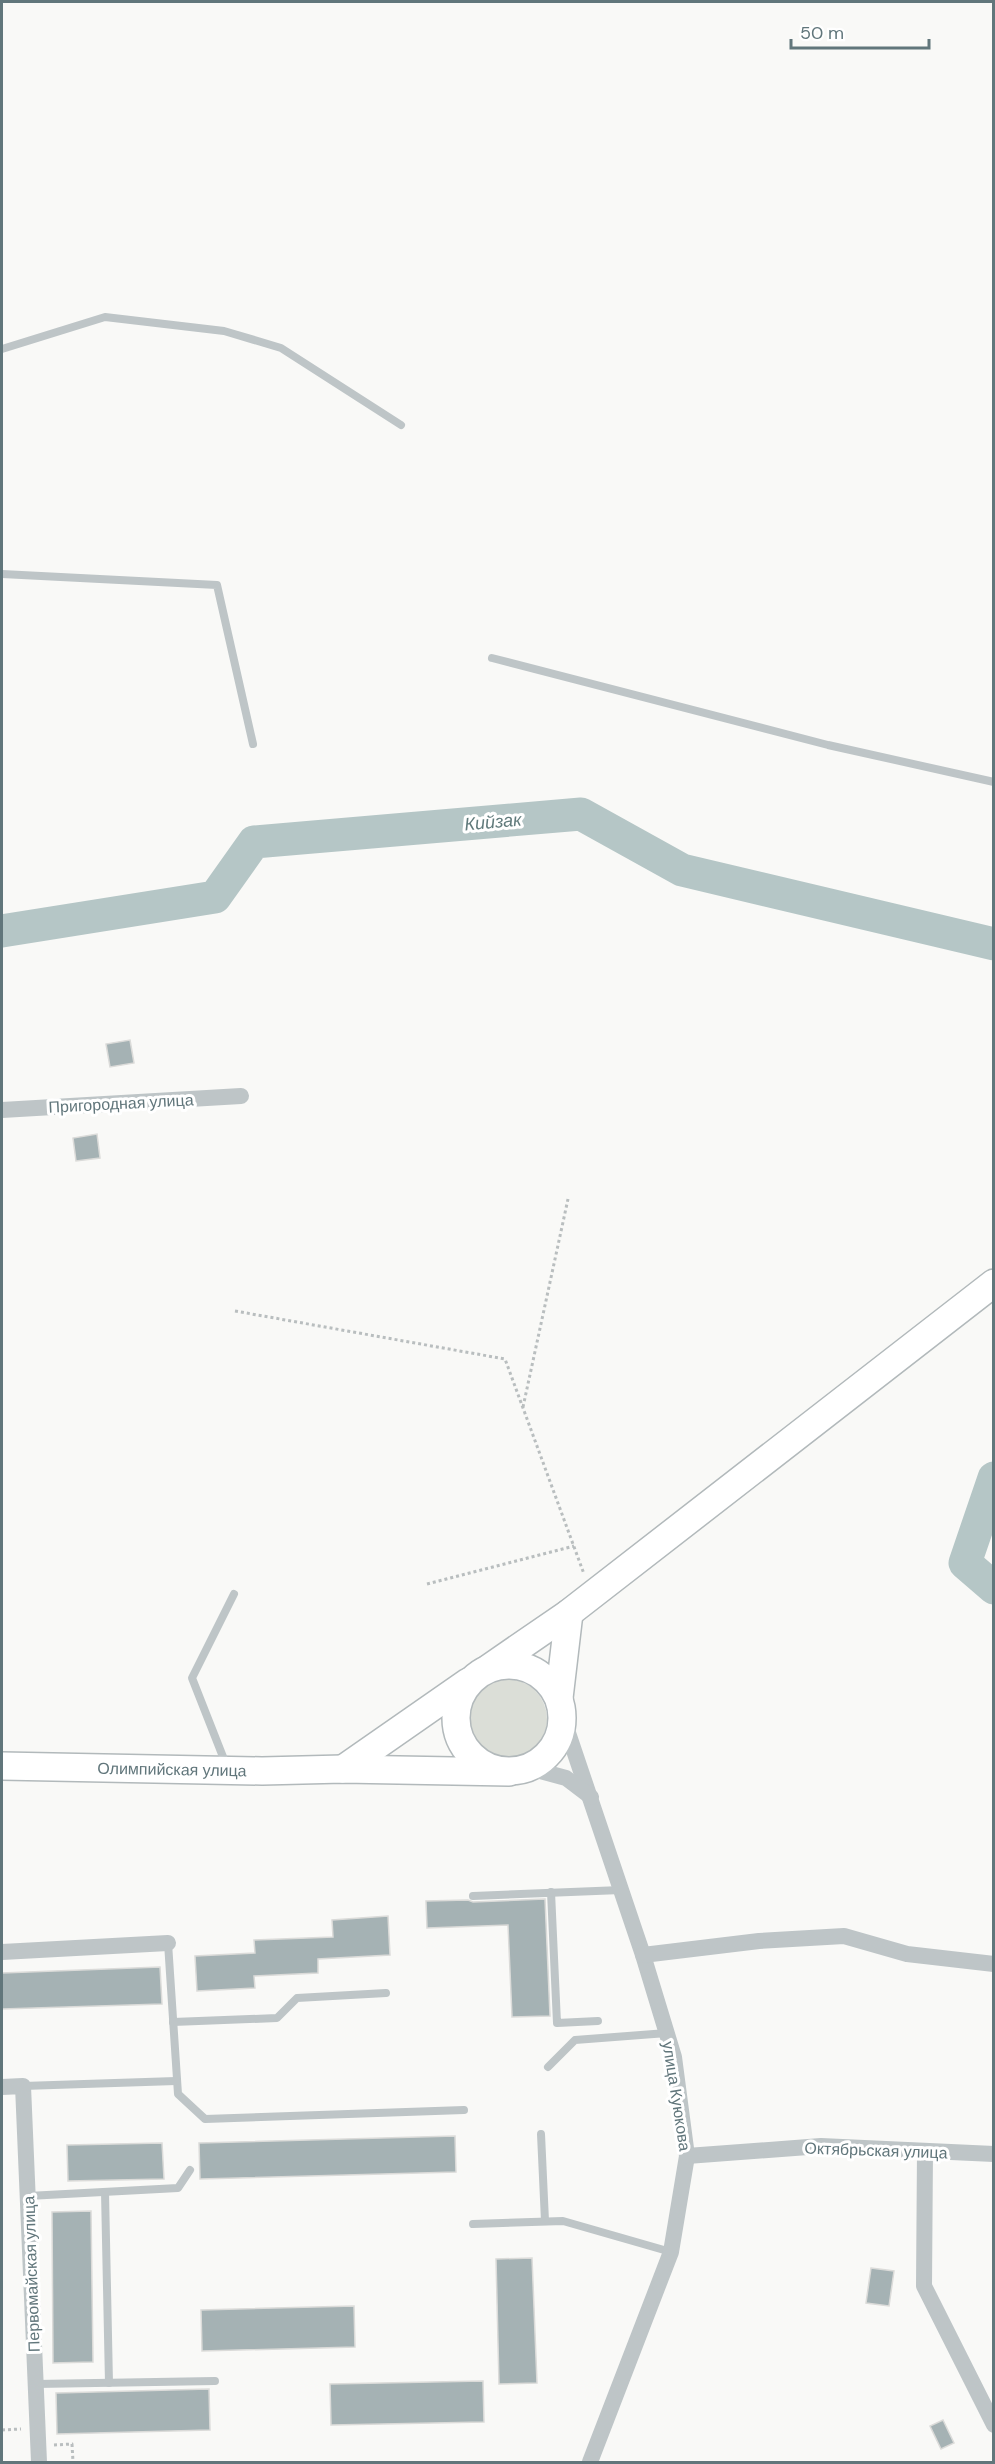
<svg xmlns="http://www.w3.org/2000/svg" width="995" height="2464" viewBox="0 0 995 2464" font-family="'DM Sans',sans-serif">
<rect width="100%" height="100%" fill="#f9f9f7"/>
<circle fill="#dbded7" cx="507" cy="1719" r="40"/>
<g fill="none" stroke-linecap="round" stroke-linejoin="round">
<g stroke="#b5c6c6" stroke-width="33">
<polyline points="2,931 215,897 254,842 581,814 682,870 994,944"/>
<polyline points="994,1478 965,1563 994,1588"/>
</g>
</g>
<g fill="#a5b2b4" stroke="#dbdbd9" stroke-width="1.5">
<polygon points="130,1040 134,1063 110,1067 106,1044"/>
<polygon points="97,1134 100,1158 76,1161 73,1138"/>
<polygon points="545,1899 550,2016 512,2017 508,1925 427,1928 426,1901 468,1900 473,1902"/>
<polygon points="388,1916 390,1955 318,1959 318,1973 254,1976 255,1988 197,1991 195,1956 255,1953 254,1940 333,1937 332,1920"/>
<polygon points="160,1967 162,2004 2,2009 2,1973"/>
<polygon points="455,2136 456,2172 200,2179 199,2143"/>
<polygon points="162,2143 164,2179 68,2181 67,2145"/>
<polygon points="91,2211 93,2362 53,2363 52,2212"/>
<polygon points="532,2258 537,2383 499,2384 496,2259"/>
<polygon points="871,2268 894,2271 889,2306 866,2303"/>
<polygon points="354,2306 355,2347 202,2351 201,2310"/>
<polygon points="483,2381 484,2422 331,2425 330,2384"/>
<polygon points="209,2389 210,2430 57,2434 56,2393"/>
<polygon points="943,2420 954,2443 941,2449 930,2426"/>
</g>
<g fill="none" stroke-linecap="round" stroke-linejoin="round">
<g stroke="#b2b9bb" stroke-width="30">
<g id="primary">
<circle cx="509" cy="1718" r="53"/>
<polyline points="489,1668 569,1613 994,1283"/>
<polyline points="559,1698 569,1613"/>
<polyline points="2,1766 262,1771 343,1769 509,1772"/>
<polyline points="343,1769 468,1682"/>
</g>
</g>
<g stroke="#b9bebf" stroke-width="3" stroke-dasharray="3 3" stroke-linecap="butt">
<polyline points="235,1311 505,1359 584,1574"/>
<polyline points="523,1407 568,1199"/>
<polyline points="427,1584 574,1546"/>
<polyline points="2,2430 21,2429"/>
<polyline points="54,2445 72,2444 73,2462"/>
</g>
<g stroke="#bec5c7" stroke-width="8">
<polyline points="2,349 105,317 224,331 281,348 401,425"/>
<polyline points="2,574 217,585 253,744"/>
<polyline points="492,658 828,745 994,782"/>
<polyline points="227,1767 192,1678 234,1594"/>
<polyline points="551,1892 557,2023 598,2021"/>
<polyline points="473,1896 621,1890"/>
<polyline points="168,1943 178,2094 205,2119 464,2110"/>
<polyline points="173,2022 277,2018 297,1998 386,1993"/>
<polyline points="548,2067 575,2040 667,2033"/>
<polyline points="23,2086 176,2081"/>
<polyline points="541,2134 545,2221"/>
<polyline points="105,2192 109,2383"/>
<polyline points="28,2196 178,2188 190,2170"/>
<polyline points="473,2224 563,2221 671,2252"/>
<polyline points="36,2384 215,2381"/>
</g>
<g stroke="#bec5c7" stroke-width="16">
<polyline points="2,1110 241,1096"/>
<polyline points="563,1718 643,1955 674,2057 687,2156 671,2252 590,2462"/>
<polyline points="529,1768 566,1778 591,1797"/>
<polyline points="2,1952 168,1943"/>
<polyline points="643,1955 759,1941 844,1936 907,1954 994,1964"/>
<polyline points="2,2087 23,2086 39,2462"/>
<polyline points="925,2151 924,2286 994,2425"/>
<polyline points="687,2156 821,2146 994,2154"/>
</g>
<use href="#primary" stroke="#fff" stroke-width="27"/>
</g>
<g text-anchor="middle" stroke-width="6" stroke-linejoin="round" paint-order="stroke">
<g font-size="16" fill="#61767b" stroke="#fff">
<text transform="translate(121 1103) rotate(-3)" y="6">Пригородная улица</text>
<text transform="translate(172 1769) rotate(1)" y="6">Олимпийская улица</text>
<text transform="translate(677 2096) rotate(81)" y="6">улица Куюкова</text>
<text transform="translate(876 2150) rotate(2)" y="6">Октябрьская улица</text>
<text transform="translate(31 2274) rotate(-92)" y="6">Первомайская улица</text>
</g>
<g font-size="18" font-style="italic" fill="#607a7b" stroke="#fff">
<text transform="translate(493 822) rotate(-5)" y="6">Кийзак</text>
</g>
</g>
<rect width="995" height="2464" fill="none" stroke="#61767b" stroke-width="6"/>
<path d="M791 39v9h138v-9" fill="none" stroke="#61767b" stroke-width="3"/>
<text x="800" y="39" font-size="18" fill="#61767b" stroke="#ffffff" stroke-width="4.5" paint-order="stroke">50 m</text>
</svg>
